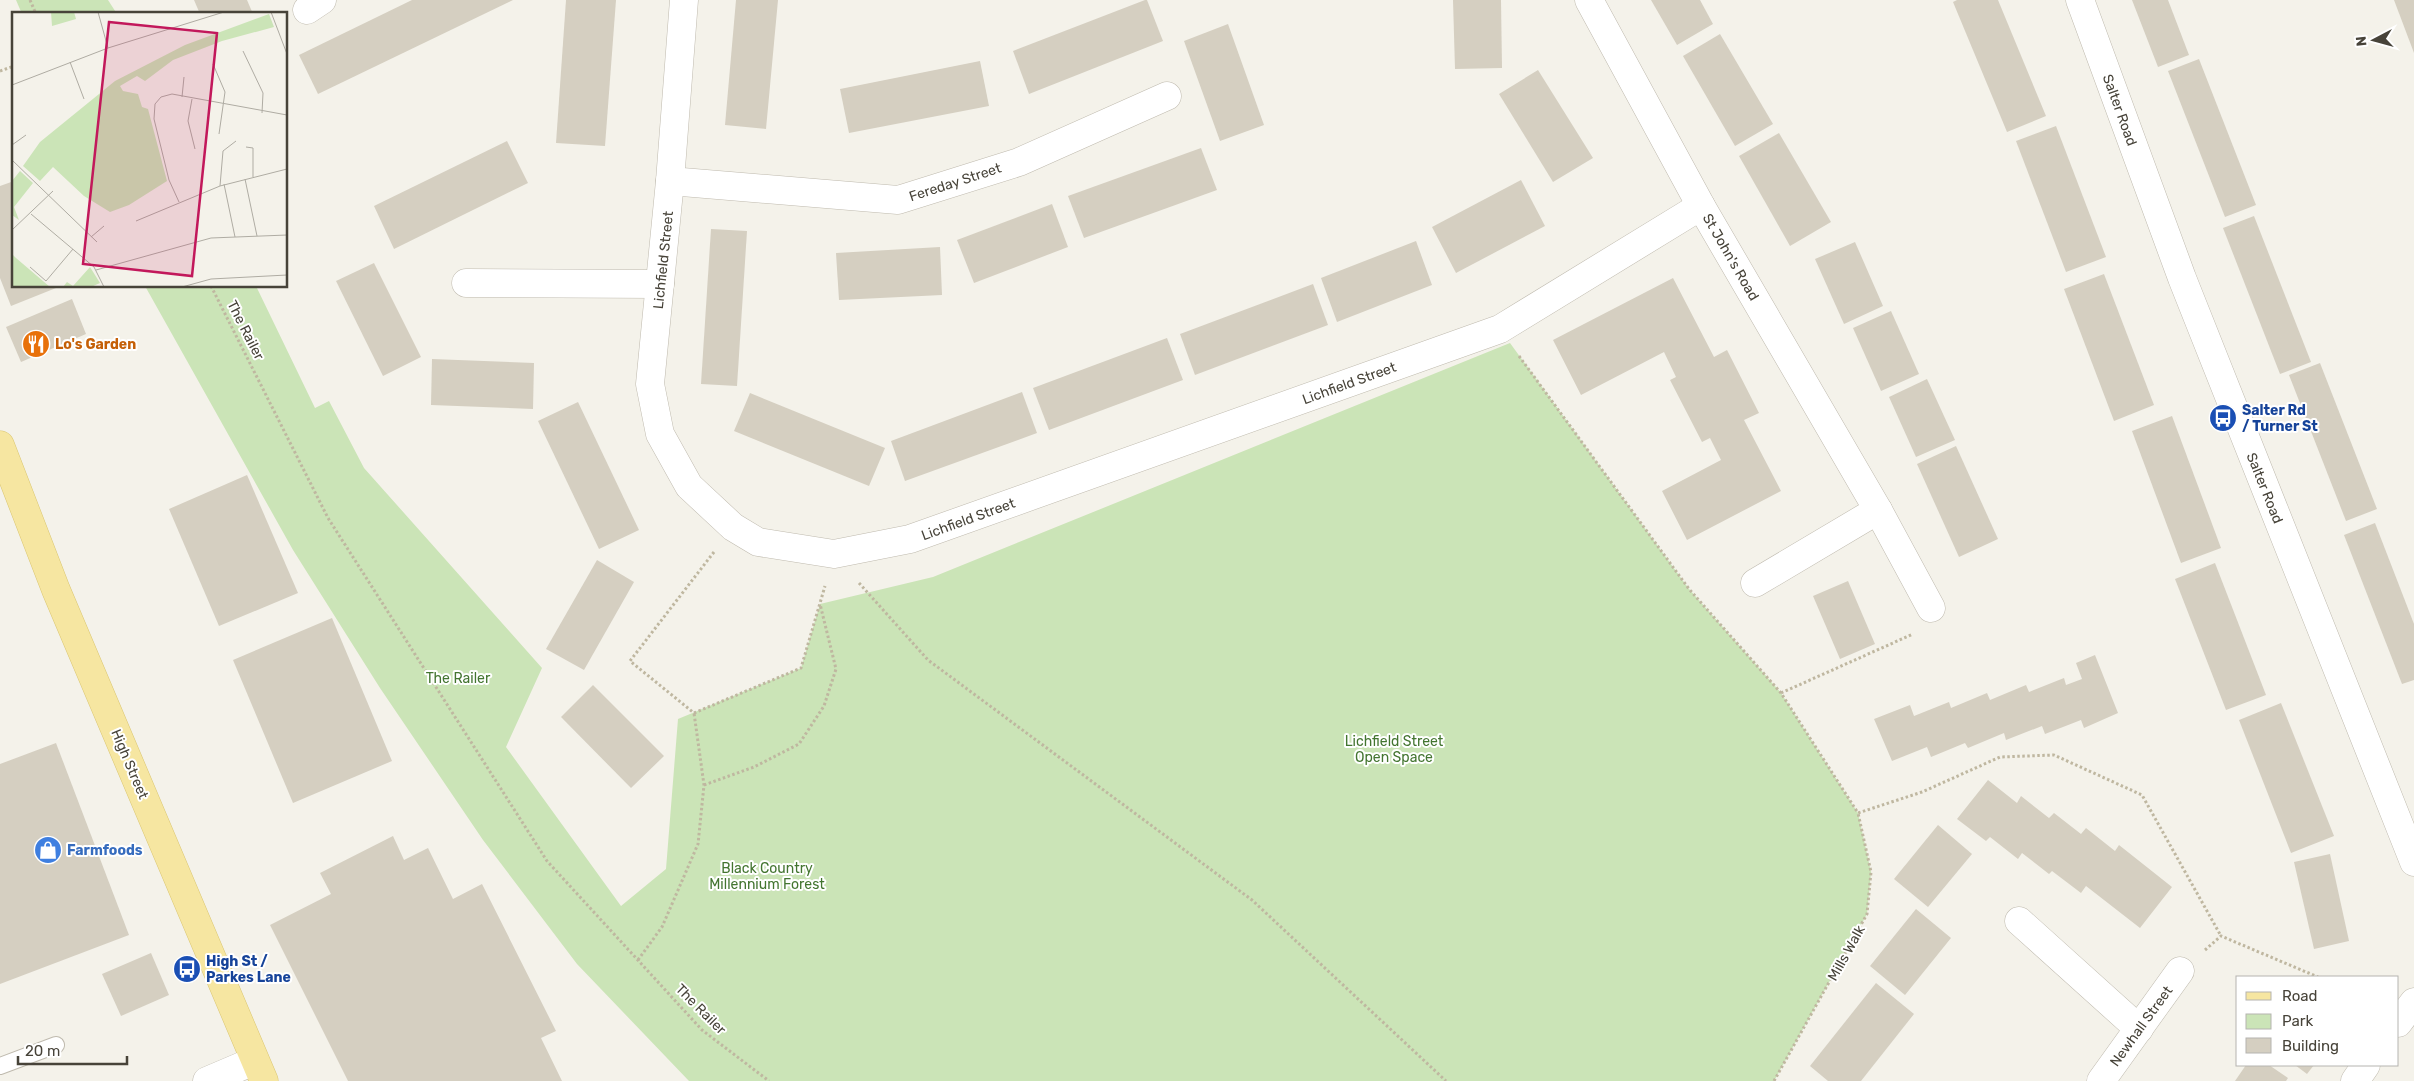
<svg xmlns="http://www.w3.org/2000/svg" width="2414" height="1081" viewBox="0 0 2414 1081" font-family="Rubik,sans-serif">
<rect width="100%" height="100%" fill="#f4f2ea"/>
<g fill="#cbe4b7">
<polygon points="16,0 108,0 117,14 22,14"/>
<polygon points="145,286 256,286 315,408 329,401 364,468 542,668 506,747 621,906 666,869 678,719 801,668 820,604 933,577 1510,343 1689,589 1781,693 1858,813 1871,872 1867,914 1774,1081 689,1081 577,964 483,840 380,688 293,550"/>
</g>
<g fill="#d5cfc1">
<polygon points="194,0 247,0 253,14 200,14"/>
<polygon points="412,0 513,0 318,94 299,55"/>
<polygon points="566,0 616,0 605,146 556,143"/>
<polygon points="736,0 778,0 766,129 725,125"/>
<polygon points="1145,0 1147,0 1163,41 1029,94 1013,51"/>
<polygon points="1453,0 1501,0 1502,68 1455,69"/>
<polygon points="1651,0 1700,0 1713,24 1677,45"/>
<polygon points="1957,0 1998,0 2046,116 2007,132 1953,2"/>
<polygon points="2132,0 2168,0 2189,55 2158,67"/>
<polygon points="2394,0 2414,0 2414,53"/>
<polygon points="1228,24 1264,125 1220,141 1184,41"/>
<polygon points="1720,34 1773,124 1735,146 1683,56"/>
<polygon points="2199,59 2256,205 2225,217 2168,71"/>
<polygon points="980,61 989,106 849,133 840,89"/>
<polygon points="1538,70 1593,158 1553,182 1499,94"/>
<polygon points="2056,126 2106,257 2066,272 2016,141"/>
<polygon points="1779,133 1831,222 1790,246 1739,156"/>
<polygon points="507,141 528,183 394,249 374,206"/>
<polygon points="1201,148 1217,190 1084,238 1068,196"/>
<polygon points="1521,180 1545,226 1456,273 1432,227"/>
<polygon points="14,181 14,286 61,286 11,306 0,278 0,186"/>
<polygon points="1052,204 1068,247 974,283 957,240"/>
<polygon points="2254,216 2311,362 2280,374 2223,228"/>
<polygon points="711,229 747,231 737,386 701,384"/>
<polygon points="1416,241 1432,285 1337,322 1321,278"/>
<polygon points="1855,242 1883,306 1844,324 1815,259"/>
<polygon points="940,247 942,295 839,300 836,253"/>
<polygon points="374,263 421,357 383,376 336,281"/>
<polygon points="2104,274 2154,405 2114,421 2064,289"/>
<polygon points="1673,278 1714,357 1727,350 1759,413 1744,420 1781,491 1687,540 1662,491 1721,460 1710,438 1702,442 1670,380 1676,377 1664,352 1581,395 1553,340"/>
<polygon points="1313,284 1328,325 1195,375 1180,334"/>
<polygon points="72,299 86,334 21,362 6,327"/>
<polygon points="1891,311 1919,374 1881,391 1853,328"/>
<polygon points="1167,338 1183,380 1049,430 1033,388"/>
<polygon points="432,359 534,363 533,409 431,405"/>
<polygon points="2320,363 2377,509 2346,521 2289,375"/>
<polygon points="1927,379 1955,440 1916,457 1889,397"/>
<polygon points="1022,392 1037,433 905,481 891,441"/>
<polygon points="750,393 885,448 869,486 734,431"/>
<polygon points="578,402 639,530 599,549 538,421"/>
<polygon points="2172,416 2221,548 2181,563 2132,431"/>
<polygon points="1956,446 1998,539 1959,557 1917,464"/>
<polygon points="247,475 298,593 219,626 169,509"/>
<polygon points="2375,523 2414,624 2414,680 2402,684 2344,535"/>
<polygon points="597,560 634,582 584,670 546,649"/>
<polygon points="2215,563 2266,695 2226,710 2175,579"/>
<polygon points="1848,581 1875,644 1840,659 1813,596"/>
<polygon points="332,618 392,761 293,803 233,660"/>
<polygon points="2095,655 2118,713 2084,728 2081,720 2045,734 2042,726 2006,740 2004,733 1968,748 1965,743 1931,757 1927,747 1892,761 1874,719 1910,705 1914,716 1949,702 1951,708 1987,693 1990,700 2026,685 2029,692 2064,678 2066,685 2082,679 2076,663"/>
<polygon points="593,685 664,756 631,788 561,717"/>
<polygon points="2281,703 2334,836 2291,853 2239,720"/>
<polygon points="56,743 129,935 0,984 0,764"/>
<polygon points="1988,780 2017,803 2021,796 2049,818 2054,813 2081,834 2086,828 2115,851 2119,845 2172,887 2140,928 2086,886 2081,893 2052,871 2049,874 2022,853 2018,859 1990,837 1986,841 1957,819"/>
<polygon points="1938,825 1972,854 1928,907 1894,879"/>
<polygon points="393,836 404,860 428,848 453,899 482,884 556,1031 541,1038 562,1081 348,1081 270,925 331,894 320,873"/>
<polygon points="2330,854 2349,941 2314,949 2294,862"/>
<polygon points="1916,909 1951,938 1905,995 1870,966"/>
<polygon points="151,953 169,995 121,1016 102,974"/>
<polygon points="1876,983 1914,1014 1861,1081 1828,1081 1810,1066"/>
<polygon points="2246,1065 2269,1065 2288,1078 2286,1081 2235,1081"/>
<polygon points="2295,1065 2314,1065 2307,1074"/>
</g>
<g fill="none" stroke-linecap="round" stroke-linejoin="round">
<g stroke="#bfbaae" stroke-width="18">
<polyline id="lane" points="0,1066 56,1045"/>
</g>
<g stroke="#bfbaae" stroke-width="29">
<g id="street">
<polyline points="684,0 670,181 650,384 660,434 689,486 733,527 758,542 834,554 910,539 1500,329 1701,206"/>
<polyline points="1589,0 1701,206 1878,510 1931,608"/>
<polyline points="2080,0 2182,278 2414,862"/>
<polyline points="307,10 322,0"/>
<polyline points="670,181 898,200 1019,162 1167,96"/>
<polyline points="466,283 660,284"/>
<polyline points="1755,583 1878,510"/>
<polyline points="2019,921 2139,1029"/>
<polyline points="2398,1023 2414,1002"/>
<polyline points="207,1081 254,1061"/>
<polyline points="2101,1081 2180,971"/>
<polyline points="2355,1081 2366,1065"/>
</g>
</g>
<g stroke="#dac672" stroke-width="29">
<polyline id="primary" points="0,445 56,590 264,1081"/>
</g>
<g stroke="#bfb7a0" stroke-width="3" stroke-dasharray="2.5 2.5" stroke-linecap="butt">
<polyline points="30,0 36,14"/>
<polyline points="0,71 14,66"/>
<polyline points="211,286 328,518 547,861 702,1030 769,1081"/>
<polyline points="1519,356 1689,589 1781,693 1858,813 1922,792 2000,757 2054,755 2142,795 2221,936"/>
<polyline points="714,552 630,661 694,713 801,668 825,586"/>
<polyline points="859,583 928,660 1252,900 1446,1081"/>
<polyline points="1781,693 1913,634"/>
<polyline points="704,785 754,767 799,744 824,706 836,669 820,604"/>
<polyline points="2205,950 2221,936 2318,977"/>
<polyline points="638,960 662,927 698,844 704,785 694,713"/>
<polyline points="1774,1081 1867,914 1871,872 1858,813"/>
</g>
<use href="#lane" stroke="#fff" stroke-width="16"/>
<use href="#street" stroke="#fff" stroke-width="28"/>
<use href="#primary" stroke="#f6e6a1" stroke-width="28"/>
</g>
<defs>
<g id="restaurant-disc" transform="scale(1.4375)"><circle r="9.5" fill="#e8710a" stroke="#fff"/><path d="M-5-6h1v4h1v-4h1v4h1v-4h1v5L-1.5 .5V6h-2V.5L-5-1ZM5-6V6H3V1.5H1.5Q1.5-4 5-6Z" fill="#fff"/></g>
<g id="bus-disc" transform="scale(1.4375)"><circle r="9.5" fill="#1a4fb4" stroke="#fff"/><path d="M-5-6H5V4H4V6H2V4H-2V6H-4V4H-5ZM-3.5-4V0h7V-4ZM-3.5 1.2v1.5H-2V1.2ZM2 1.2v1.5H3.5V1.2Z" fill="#fff"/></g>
<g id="shop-disc" transform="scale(1.4375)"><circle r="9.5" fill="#3f7fe0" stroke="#fff"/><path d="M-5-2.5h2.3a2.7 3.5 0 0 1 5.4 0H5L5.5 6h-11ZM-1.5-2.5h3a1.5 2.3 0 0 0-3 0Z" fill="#fff"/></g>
</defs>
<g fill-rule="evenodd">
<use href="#restaurant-disc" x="36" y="344"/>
<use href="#bus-disc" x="2223" y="418"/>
<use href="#shop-disc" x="48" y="850"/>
<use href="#bus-disc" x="187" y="969"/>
</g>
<g text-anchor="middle" stroke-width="4" stroke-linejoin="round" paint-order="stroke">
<g font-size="14" fill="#474339" stroke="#fff">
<text transform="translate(2120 110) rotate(70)" y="5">Salter Road</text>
<text transform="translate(955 182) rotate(-18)" y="5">Fereday Street</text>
<text transform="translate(1731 257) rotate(60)" y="5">St John's Road</text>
<text transform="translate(663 260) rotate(-84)" y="5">Lichfield Street</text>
<text transform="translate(246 330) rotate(63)" y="5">The Railer</text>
<text transform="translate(1349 383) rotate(-20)" y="5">Lichfield Street</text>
<text transform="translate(2265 488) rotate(68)" y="5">Salter Road</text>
<text transform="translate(968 519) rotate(-20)" y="5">Lichfield Street</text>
<text transform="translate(130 764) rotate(67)" y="5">High Street</text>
<text transform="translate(1846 953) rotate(-61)" y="5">Mills Walk</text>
<text transform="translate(701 1009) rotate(45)" y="5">The Railer</text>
<text transform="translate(2141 1026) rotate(-54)" y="5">Newhall Street</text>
</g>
<g font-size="14" font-weight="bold" fill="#c56008" stroke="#fff" text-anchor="start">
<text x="55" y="349">Lo's Garden</text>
</g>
<g font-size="14" font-weight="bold" fill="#164399" stroke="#fff" text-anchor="start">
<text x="2242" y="415">Salter Rd<tspan x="2242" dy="16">/ Turner St</tspan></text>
<text x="206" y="966">High St /<tspan x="206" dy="16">Parkes Lane</tspan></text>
</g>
<g font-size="14" fill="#437530" stroke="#fff">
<text x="458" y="683">The Railer</text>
<text x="1394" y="746">Lichfield Street<tspan x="1394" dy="16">Open Space</tspan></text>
<text x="767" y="873">Black Country<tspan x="767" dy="16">Millennium Forest</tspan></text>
</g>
<g font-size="14" font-weight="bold" fill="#366cbe" stroke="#fff" text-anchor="start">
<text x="67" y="855">Farmfoods</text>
</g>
</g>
<g transform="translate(12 12)">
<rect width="275" height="275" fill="#f4f2ea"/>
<path d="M 39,0 L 62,0 L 64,7 L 40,14 ZM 257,2 L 262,15 L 210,29 L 161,48 L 133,69 L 125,64 L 108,74 L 111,79 L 126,82 L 130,95 L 136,97 L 155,169 L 117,193 L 98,200 L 72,184 L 41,155 L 28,169 L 11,154 L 28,130 L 103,69 L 173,33 ZM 8,159 L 21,171 L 2,195 L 7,208 L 0,203 L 0,169 ZM 0,242 L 4,246 L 38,275 L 0,275 ZM 78,255 L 88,271 L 79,275 L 51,275 L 55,270 L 61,274 Z" fill="#cbe4b7"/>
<path fill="none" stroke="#afaca3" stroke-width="1" d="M 86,0 L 96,36M 259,0 L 275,42M 231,39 L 251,81 L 250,101M 58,50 L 72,87M 201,52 L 213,80 L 207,122M 0,73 L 96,36 L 212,0M 170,85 L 172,65M 180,87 L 176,109 L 183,137M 0,133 L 14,123M 234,135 L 241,136 L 241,165M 0,148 L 85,230M 233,167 L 245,224M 212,172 L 223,225M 208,174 L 211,139 L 224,129M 167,190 L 157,168 L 142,107 L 143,92 L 149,85 L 160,82 L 275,103M 19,202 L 82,255 L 92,275M 124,209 L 208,174 L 275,157M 0,218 L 41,179M 79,225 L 92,214M 18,255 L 34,269 L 61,237M 84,258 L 199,226 L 275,223M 170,275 L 199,267 L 275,263"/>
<path fill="#c2185b" fill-opacity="0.15" stroke="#c2185b" stroke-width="2.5" d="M 97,10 L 205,21 L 180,264 L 71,252 Z"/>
<rect width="275" height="275" fill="none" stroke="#474339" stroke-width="2.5"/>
</g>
<rect x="2236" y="976" width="162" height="90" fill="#ffffff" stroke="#b5b4b0"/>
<rect x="2246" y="992" width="25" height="8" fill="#f6e6a1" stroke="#b5b4b0"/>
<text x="2282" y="1001" font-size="15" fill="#474339">Road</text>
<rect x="2246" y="1014" width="25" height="15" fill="#cbe4b7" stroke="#b5b4b0"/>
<text x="2282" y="1026" font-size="15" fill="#474339">Park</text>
<rect x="2246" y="1038" width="25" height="15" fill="#d5cfc1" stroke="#b5b4b0"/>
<text x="2282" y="1051" font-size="15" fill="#474339">Building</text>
<g transform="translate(2374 40) rotate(264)" stroke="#ffffff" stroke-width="4" paint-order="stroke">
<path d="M0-4L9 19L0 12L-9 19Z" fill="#474339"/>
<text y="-8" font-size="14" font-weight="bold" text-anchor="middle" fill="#474339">N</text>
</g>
<path d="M18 1056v8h109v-8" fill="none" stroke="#474339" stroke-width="2.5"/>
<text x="25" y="1056" font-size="15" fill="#474339" stroke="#ffffff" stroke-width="4" paint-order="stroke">20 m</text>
</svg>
